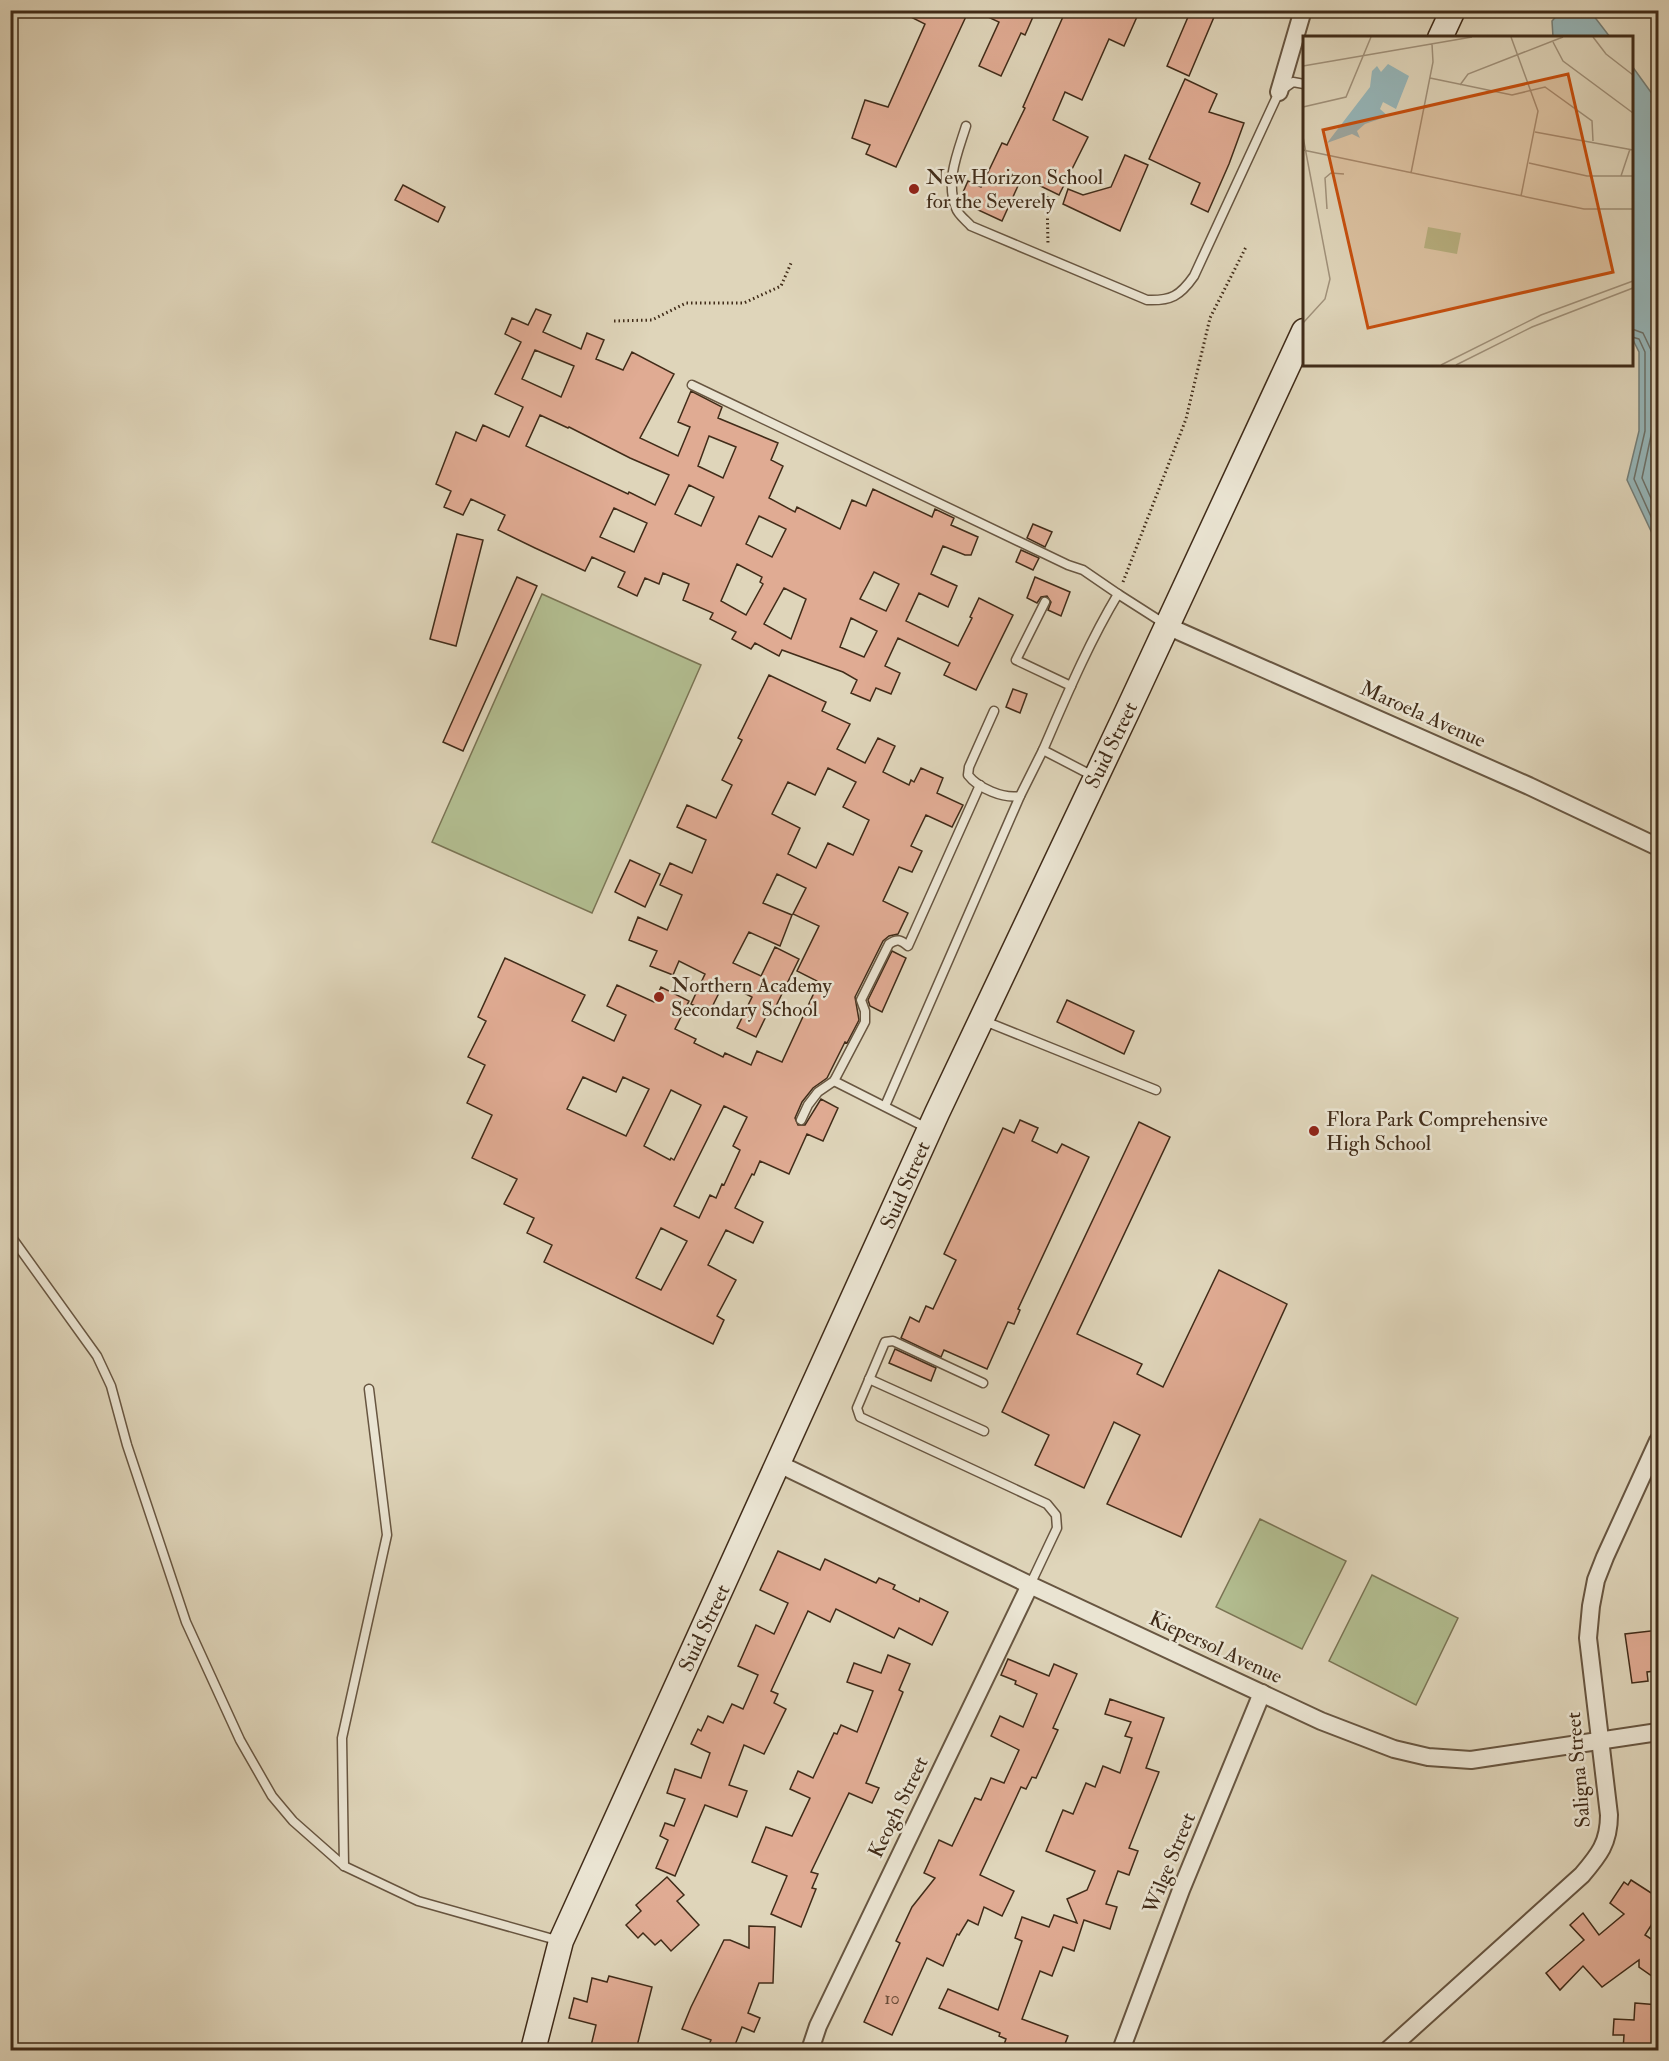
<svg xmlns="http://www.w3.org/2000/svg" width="1669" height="2061" viewBox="0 0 1669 2061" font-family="'IM FELL Double Pica',serif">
<rect width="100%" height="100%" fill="#dfd5ba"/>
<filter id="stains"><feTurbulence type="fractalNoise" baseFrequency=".00333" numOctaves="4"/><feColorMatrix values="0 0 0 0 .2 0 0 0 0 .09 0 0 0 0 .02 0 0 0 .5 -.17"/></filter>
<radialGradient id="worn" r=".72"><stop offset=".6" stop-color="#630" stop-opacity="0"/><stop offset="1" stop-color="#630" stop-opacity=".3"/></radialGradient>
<g fill="#b2bd90" stroke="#7a7454" stroke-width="1.5">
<polygon points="542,594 701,665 592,913 432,842"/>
<polygon points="1260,1519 1346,1561 1302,1649 1216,1607"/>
<polygon points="1372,1575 1458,1618 1416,1705 1329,1661"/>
</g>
<g fill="#96b6b9" stroke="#747f79" stroke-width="1.5">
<polygon points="1561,11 1590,11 1610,37 1553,37 1552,21"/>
<polygon points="1632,66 1658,102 1658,546 1627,480 1639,431 1639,352 1632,338"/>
</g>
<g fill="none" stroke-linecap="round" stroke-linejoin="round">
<g stroke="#6c7169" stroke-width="1.5">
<polyline points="1632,329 1643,333 1652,352 1652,431 1642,478 1658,514"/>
<polyline points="1632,337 1639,339 1645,352 1645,431 1634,479 1658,532"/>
</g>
</g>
<g fill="#e0ab93" stroke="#412c19" stroke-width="1.5" fill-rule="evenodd">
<polygon points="897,10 969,10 896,167 866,154 870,145 852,138 865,100 888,107 925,24"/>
<polygon points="973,10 1036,10 1025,35 1021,33 1001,76 979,66 999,22"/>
<polygon points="1066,10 1140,10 1124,46 1109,39 1082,100 1065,92 1053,120 1088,137 1059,195 1022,177 1002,221 961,202 960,199 968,181 981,187 1002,143 1007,145 1025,108 1023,107"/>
<polygon points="1191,10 1217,10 1189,76 1167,66"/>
<polygon points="1185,79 1217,94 1209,112 1244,123 1229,164 1208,212 1191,204 1200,183 1149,159"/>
<polygon points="1125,155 1148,165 1120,231 1063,204 1068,189 1083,195 1111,187"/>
<polygon points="403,185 445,207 438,222 395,200"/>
<path d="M 536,309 L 551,315 L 543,332 L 581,349 L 587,333 L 604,340 L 596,359 L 623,370 L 632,352 L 674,374 L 640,438 L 678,456 L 690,427 L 678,422 L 691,391 L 722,407 L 718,418 L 778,443 L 771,460 L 783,466 L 769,498 L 795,512 L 797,507 L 840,529 L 852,500 L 866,506 L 873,489 L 932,517 L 935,509 L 954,518 L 951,525 L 978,537 L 971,555 L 965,555 L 943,546 L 931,574 L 957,586 L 948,607 L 919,593 L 906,621 L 958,646 L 972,618 L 970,617 L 979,598 L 1013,615 L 976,690 L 944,675 L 950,663 L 898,638 L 885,666 L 900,673 L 891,694 L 876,688 L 870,701 L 851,693 L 857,680 L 843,672 L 782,650 L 779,656 L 755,643 L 751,649 L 732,639 L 736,632 L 710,619 L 713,613 L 683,600 L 689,584 L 663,573 L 659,584 L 645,578 L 637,596 L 618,587 L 625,572 L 592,557 L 585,571 L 535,548 L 498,530 L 505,515 L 471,499 L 463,515 L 444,507 L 451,491 L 436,484 L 456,432 L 476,441 L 483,425 L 509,437 L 523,407 L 495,394 L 521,342 L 505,334 L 512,318 L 528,325 ZM 535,350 L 574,366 L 561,397 L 522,379 ZM 540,415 L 568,428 L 569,427 L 630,458 L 669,475 L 655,505 L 629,492 L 628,494 L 526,446 ZM 709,436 L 736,447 L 723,478 L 698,466 ZM 689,485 L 714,497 L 701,526 L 675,514 ZM 614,508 L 647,523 L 634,552 L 600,537 ZM 759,516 L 786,529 L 772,557 L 746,544 ZM 737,564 L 762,577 L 760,582 L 763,584 L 746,615 L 721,601 ZM 874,572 L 899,584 L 886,611 L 860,599 ZM 784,588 L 806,599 L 791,639 L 764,624 ZM 851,618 L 877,631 L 864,657 L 840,647 Z"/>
<polygon points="1033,524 1052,532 1045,547 1027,538"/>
<polygon points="457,534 483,540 456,646 430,639"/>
<polygon points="1021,550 1039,558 1033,570 1016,562"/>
<polygon points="517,577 537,586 463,751 443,742"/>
<polygon points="1035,577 1070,592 1061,616 1048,610 1051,602 1047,596 1041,597 1037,603 1027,598"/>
<path d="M 769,675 L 826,702 L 822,711 L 850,724 L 837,749 L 865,763 L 878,738 L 895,746 L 883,772 L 909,785 L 911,780 L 914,782 L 921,768 L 943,778 L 937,793 L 963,805 L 952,827 L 926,815 L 911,846 L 922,851 L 912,872 L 899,867 L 883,901 L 908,913 L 898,934 L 889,936 L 883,941 L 855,997 L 859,1020 L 847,1043 L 845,1042 L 827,1078 L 813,1088 L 802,1102 L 795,1118 L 798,1125 L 805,1125 L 821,1099 L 838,1108 L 823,1141 L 807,1134 L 789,1174 L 760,1161 L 754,1175 L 752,1174 L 735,1208 L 763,1222 L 753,1243 L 726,1230 L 708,1265 L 736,1280 L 717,1316 L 724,1320 L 713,1344 L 544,1262 L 552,1245 L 527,1233 L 534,1218 L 504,1204 L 517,1179 L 472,1158 L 492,1115 L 467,1103 L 485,1065 L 468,1057 L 486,1021 L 478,1017 L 505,958 L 585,995 L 572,1021 L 614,1041 L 626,1015 L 607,1006 L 617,985 L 654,1002 L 661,987 L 689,1001 L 675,1029 L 696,1039 L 694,1043 L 723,1057 L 725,1053 L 751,1065 L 757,1051 L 782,1062 L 819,982 L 797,971 L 819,926 L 793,914 L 806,888 L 777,874 L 763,903 L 792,915 L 780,946 L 749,932 L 733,963 L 761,976 L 775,947 L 799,959 L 775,1008 L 771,1006 L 756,1037 L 737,1028 L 752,997 L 724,983 L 709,1013 L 691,1004 L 705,974 L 679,961 L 673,975 L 650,966 L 657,951 L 629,940 L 638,917 L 667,930 L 682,895 L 660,885 L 670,863 L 692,873 L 706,840 L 677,827 L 687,805 L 716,818 L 732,785 L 722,780 L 742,740 L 738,738 ZM 828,768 L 856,782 L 843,807 L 869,820 L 853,855 L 828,843 L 816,868 L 788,854 L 800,828 L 772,814 L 788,782 L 815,795 ZM 583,1077 L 616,1092 L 623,1077 L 649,1089 L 626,1136 L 567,1109 ZM 671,1090 L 701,1105 L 674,1160 L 671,1158 L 670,1160 L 644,1146 ZM 724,1106 L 747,1117 L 733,1146 L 740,1150 L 724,1185 L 722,1184 L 716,1198 L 710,1195 L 699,1218 L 674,1206 ZM 661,1228 L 687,1241 L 661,1290 L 636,1278 Z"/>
<polygon points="1013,689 1027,694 1020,713 1006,707"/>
<polygon points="630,860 660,874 645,907 615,892"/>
<polygon points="892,951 906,958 882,1012 870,1006 868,1000"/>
<polygon points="1067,1000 1134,1031 1124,1054 1057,1022"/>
<polygon points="1020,1120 1038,1128 1032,1141 1057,1153 1062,1144 1089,1157 1018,1309 1020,1310 1014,1324 1008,1322 987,1369 944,1350 941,1357 901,1338 910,1317 919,1322 926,1306 933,1309 956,1260 944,1254 1003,1128 1014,1133"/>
<polygon points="1139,1122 1170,1137 1077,1334 1142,1364 1137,1374 1163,1387 1219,1270 1287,1304 1181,1537 1107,1504 1140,1435 1114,1422 1084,1488 1035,1465 1049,1435 1002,1412"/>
<polygon points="895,1349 936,1368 931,1381 889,1363"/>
<polygon points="778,1551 820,1570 825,1559 876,1583 879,1578 895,1585 893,1589 919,1602 920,1598 948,1612 932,1645 899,1628 894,1638 836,1609 830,1622 808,1611 771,1691 778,1694 774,1703 786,1709 764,1754 744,1745 729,1785 747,1791 737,1817 705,1805 675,1876 656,1868 668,1840 660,1836 665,1823 674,1826 685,1799 667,1793 675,1769 701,1778 710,1753 691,1744 698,1729 701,1731 708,1716 723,1723 732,1704 743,1709 758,1675 738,1666 756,1625 774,1634 788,1603 760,1590"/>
<polygon points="1659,1630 1659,1663 1654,1664 1655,1671 1647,1672 1648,1681 1632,1683 1625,1634"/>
<polygon points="888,1655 910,1664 899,1690 903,1692 866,1783 879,1788 872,1803 849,1793 811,1872 818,1874 812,1888 816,1889 801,1927 771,1914 787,1876 752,1862 766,1827 792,1836 810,1798 790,1789 798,1771 813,1778 834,1733 837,1734 841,1725 857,1732 873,1691 847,1682 854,1663 881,1673"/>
<polygon points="1008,1659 1049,1676 1054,1664 1077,1674 1053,1728 1058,1730 1036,1778 1032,1777 1026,1789 1021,1787 980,1875 1014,1891 1002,1916 984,1907 978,1925 968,1920 959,1935 957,1934 943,1966 927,1958 892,2035 864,2022 900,1943 896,1941 912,1907 935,1878 924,1873 939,1840 952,1846 975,1798 981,1800 991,1778 1004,1783 1019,1750 991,1736 1000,1716 1023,1727 1037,1694 1015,1684 1016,1681 1001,1675"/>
<polygon points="1110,1699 1164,1718 1146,1768 1159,1772 1129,1848 1138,1851 1129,1875 1118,1871 1106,1904 1117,1907 1110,1929 1084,1920 1074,1951 1063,1947 1052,1976 1040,1971 1022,2019 1068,2036 1063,2049 1050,2045 1048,2050 1002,2050 1006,2039 999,2036 1000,2033 939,2008 948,1989 998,2010 1022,1941 1015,1938 1022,1917 1049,1927 1054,1915 1077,1923 1067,1899 1087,1890 1095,1871 1046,1851 1063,1810 1073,1814 1086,1783 1095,1787 1103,1766 1120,1773 1132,1738 1125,1736 1131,1722 1105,1714"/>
<polygon points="667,1877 684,1895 677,1901 699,1925 671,1951 661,1940 655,1945 643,1933 638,1938 626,1925 641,1911 636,1905"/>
<polygon points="1631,1880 1659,1898 1659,1913 1645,1935 1659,1944 1659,1981 1639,1967 1639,1960 1602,1987 1583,1966 1560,1990 1546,1973 1584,1940 1570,1925 1583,1913 1599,1935 1624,1914 1610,1903 1624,1882 1628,1885"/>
<polygon points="749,1926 775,1927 773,1983 759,1983 748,2013 760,2018 754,2032 742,2027 733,2050 707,2050 711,2040 682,2029 691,2007 724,1940 730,1940 749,1948"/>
<polygon points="609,1976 652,1987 636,2050 590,2050 596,2025 569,2018 574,1998 587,2002 592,1978 607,1982"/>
<polygon points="1635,2003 1659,2005 1659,2030 1656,2029 1654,2050 1623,2050 1624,2035 1613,2035 1614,2019 1634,2020"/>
</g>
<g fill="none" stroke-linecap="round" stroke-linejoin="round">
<g stroke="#685641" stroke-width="11">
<g id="lane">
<path d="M 966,126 C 958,152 945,181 956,208 C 958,215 967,221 971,226 L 1147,300 C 1171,301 1180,296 1194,276 L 1279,92 L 1293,82 L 1304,84"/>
<polyline points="692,385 1068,565 1083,570 1118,594"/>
<polyline points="1045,602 1016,660 1071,686"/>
<path d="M 994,711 L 969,767 L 968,775 C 978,788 1003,799 1020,796 L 1043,750"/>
<path d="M 1095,777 L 1043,750 C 1066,697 1088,644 1118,594 L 1165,624"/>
<polyline points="982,1020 1156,1090"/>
<polyline points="834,1081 927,1128"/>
<polyline points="885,1106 1020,796"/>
<path d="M 801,1120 L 808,1105 L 818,1092 L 834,1081 L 865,1022 L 865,1011 L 861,1000 L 889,944 C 897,938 901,940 908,946 L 980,785"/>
<polyline points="10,1235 97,1356 111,1386 127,1445 186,1622 240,1740 272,1796 293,1821 344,1866 418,1901 560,1941"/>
<polyline points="869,1379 984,1431"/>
<polyline points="983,1383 893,1341 885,1342 857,1408 860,1417 1047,1504 1056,1515 1057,1528 1030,1585"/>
<polyline points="344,1866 342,1738 387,1535 369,1389"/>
</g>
</g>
<g stroke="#685641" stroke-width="20">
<g id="street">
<polyline points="1279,92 1303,10"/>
<polyline points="1167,626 1529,786 1658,847"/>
<polyline points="779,1464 1030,1585 1321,1721 1394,1749 1428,1757 1471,1760 1658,1732"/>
<polyline points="810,2050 818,2026 1030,1585"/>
<polyline points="1121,2050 1181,1890 1262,1693"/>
<path d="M 1388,2050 L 1582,1875 C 1599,1855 1609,1843 1609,1815 L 1588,1638 L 1591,1606 L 1596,1580 L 1605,1557 L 1658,1441"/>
</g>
</g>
<g stroke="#412c19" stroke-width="27">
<g id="secondary">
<polyline points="1440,38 1453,10"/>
<polyline points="533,2050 561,1941 937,1113 1127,712 1304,331"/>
</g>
</g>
<g stroke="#412c19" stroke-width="3" stroke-dasharray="1.5 3" stroke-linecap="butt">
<polyline points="1047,196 1048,245"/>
<polyline points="614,321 652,320 686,303 744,303 781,286 792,261"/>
<polyline points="1123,582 1186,419 1210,318 1246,247"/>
</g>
<use href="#lane" stroke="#eae4d2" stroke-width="8"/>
<use href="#street" stroke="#eae4d2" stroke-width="16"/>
<use href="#secondary" stroke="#eae4d2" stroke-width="24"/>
</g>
<g fill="#8f2418" stroke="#eae4d2" stroke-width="2">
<circle cx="914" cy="189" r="6"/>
<circle cx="659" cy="997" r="6"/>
<circle cx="1314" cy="1131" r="6"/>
</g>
<g text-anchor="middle" stroke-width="5" stroke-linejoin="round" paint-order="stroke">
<g font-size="18" fill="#694c38">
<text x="892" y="2004">10</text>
</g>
<g font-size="21" fill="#412c19" stroke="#eae4d2" text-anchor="start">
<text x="926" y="184">New Horizon School<tspan x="926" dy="24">for the Severely</tspan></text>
<text x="671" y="992">Northern Academy<tspan x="671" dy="24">Secondary School</tspan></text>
<text x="1326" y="1126">Flora Park Comprehensive<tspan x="1326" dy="24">High School</tspan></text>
</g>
<g font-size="21" fill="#412c19" stroke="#eae4d2">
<text transform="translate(1423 714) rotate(24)" y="7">Maroela Avenue</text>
<text transform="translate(1111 745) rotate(-64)" y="7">Suid Street</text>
<text transform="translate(905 1185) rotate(-66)" y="7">Suid Street</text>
<text transform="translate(704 1628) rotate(-65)" y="7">Suid Street</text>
<text transform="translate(1216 1647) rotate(25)" y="7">Kiepersol Avenue</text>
<text transform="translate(1578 1770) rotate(-95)" y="7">Saligna Street</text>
<text transform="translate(898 1807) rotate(-64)" y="7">Keogh Street</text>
<text transform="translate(1169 1863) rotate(-68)" y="7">Wilge Street</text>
</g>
</g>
<g transform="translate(1303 36)">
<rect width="330" height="330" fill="#dfd5ba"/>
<path d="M 125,191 L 158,197 L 154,218 L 121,212 Z" fill="#b2bd90"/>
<path d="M 85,28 L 106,40 L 93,73 L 80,66 L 77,73 L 85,80 L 62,88 L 54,95 L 57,102 L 49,98 L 24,107 L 67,51 L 69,35 L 74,30 L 78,36 Z" fill="#96b6b9"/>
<path fill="none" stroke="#a0917a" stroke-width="1.5" d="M 208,1 L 235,75 L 218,160M 290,1 L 303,18 L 330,39M 250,6 L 260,25 L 330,77M 0,30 L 169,1M 127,42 L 209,59 L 242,51 L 289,85 L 290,105M 157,49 L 165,38 L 260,1M 0,71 L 43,61 L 68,1M 232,96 L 330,114M 0,101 L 27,243 L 22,263 L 0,287M 0,114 L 281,173 L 330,173M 226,127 L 284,140 L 330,140M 108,137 L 130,26 L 129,8M 318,140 L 327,113M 24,173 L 22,142 L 28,137 L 41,138M 138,329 L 238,279 L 330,245M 153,329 L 229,291 L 330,252"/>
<path fill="#c7500f" fill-opacity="0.15" stroke="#c7500f" stroke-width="3" d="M 265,38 L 310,236 L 65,292 L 20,94 Z"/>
<rect width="330" height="330" fill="none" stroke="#412c19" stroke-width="3"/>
</g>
<rect width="1669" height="2061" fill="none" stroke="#dfd5ba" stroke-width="36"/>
<rect x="12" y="12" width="1645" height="2037" fill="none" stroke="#412c19" stroke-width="3"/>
<rect x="18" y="18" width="1633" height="2025" fill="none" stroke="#412c19" stroke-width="1.5"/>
<rect width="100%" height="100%" filter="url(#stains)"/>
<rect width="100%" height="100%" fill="url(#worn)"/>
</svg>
